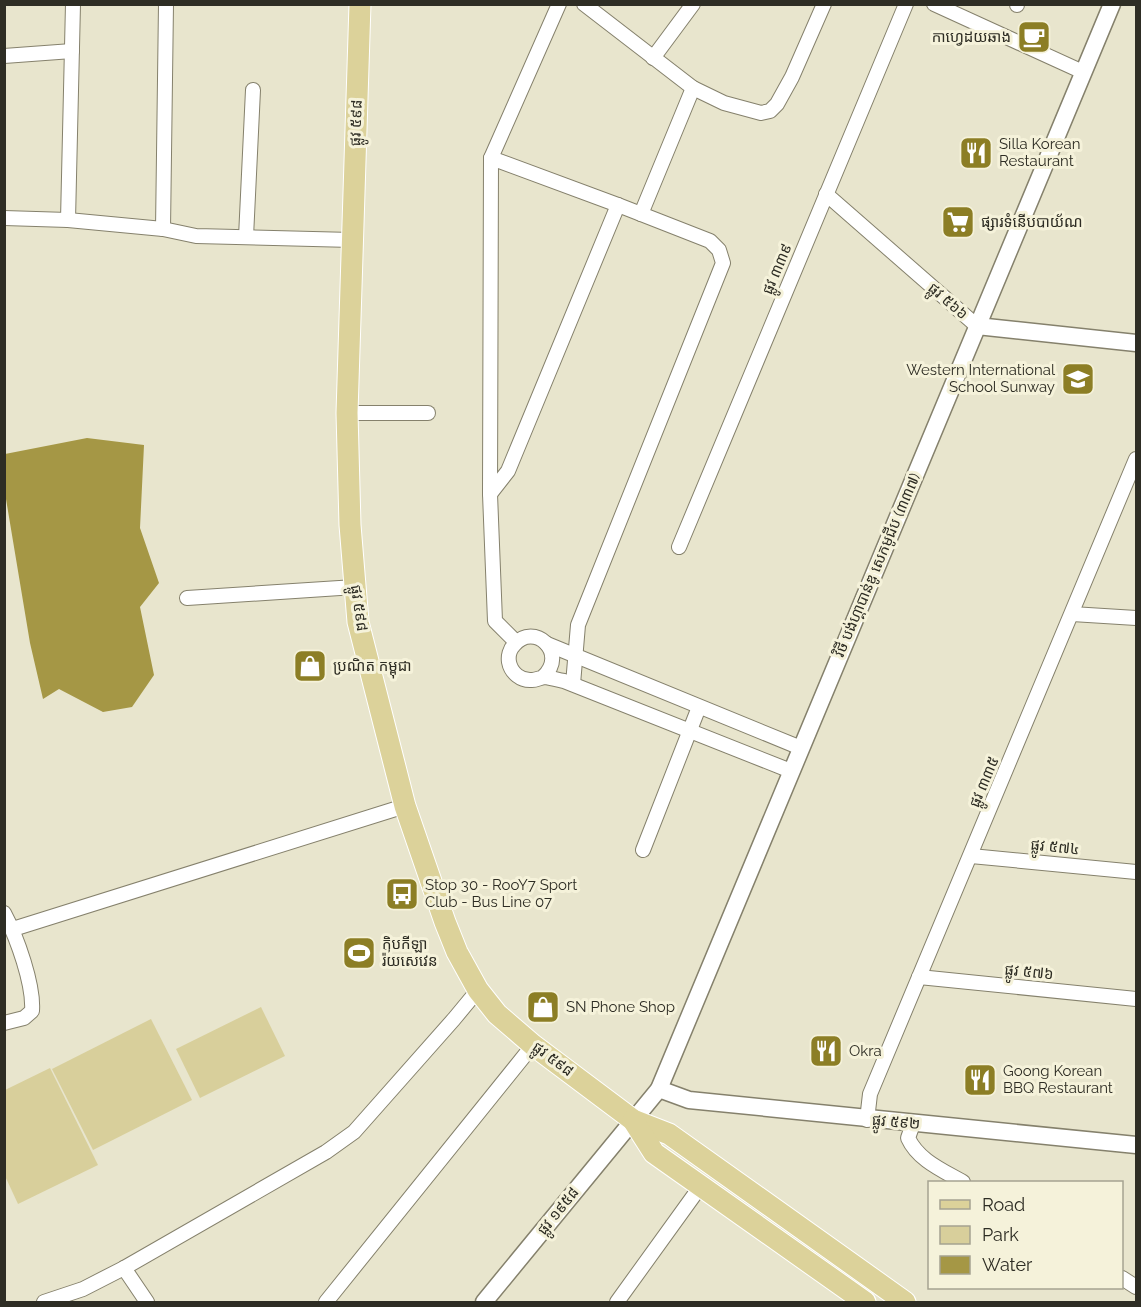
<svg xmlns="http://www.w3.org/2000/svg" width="1141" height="1307" viewBox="0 0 1141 1307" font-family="Raleway,'Noto Sans Khmer',sans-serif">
<rect width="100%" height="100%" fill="#e8e5cd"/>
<g fill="#d8cf9b">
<polygon points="261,1007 285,1056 200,1098 176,1049"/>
<polygon points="151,1019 192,1100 93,1150 52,1069"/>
<polygon points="50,1068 98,1165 18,1204 5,1176 5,1090"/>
</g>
<polygon fill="#a59745" points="87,438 144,445 140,528 159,583 140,607 154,675 132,707 103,712 59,689 43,699 30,643 5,493 5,454"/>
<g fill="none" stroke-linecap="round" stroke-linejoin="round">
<g stroke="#85816c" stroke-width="16">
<g id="minor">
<polyline points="584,4 693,88 724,103 761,113 770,111 777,104 792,77 824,4"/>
<polyline points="934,4 1083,72"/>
<polyline points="1017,5 1017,4"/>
<polyline points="4,56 72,51"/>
<polyline points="653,58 693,4"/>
<polyline points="491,158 618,205 710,241 719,250 723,263 578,625 573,684"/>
<polyline points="826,194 977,326"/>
<polyline points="641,214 693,88"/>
<polyline points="4,218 68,220 163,229 196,236 352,240"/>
<polyline points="68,220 73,4"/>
<polyline points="163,229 166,4"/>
<polyline points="246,237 253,90"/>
<polyline points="347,413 428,413"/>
<polyline points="490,494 508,471 618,205"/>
<polyline points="679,547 906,4"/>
<polyline points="187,598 355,587"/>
<polyline points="1072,614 1136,618"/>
<polyline points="516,642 495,621 490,494 491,158 559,4"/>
<polyline points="547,644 801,748"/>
<path d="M 543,677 C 569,653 534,621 514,645 C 510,649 508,656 509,662 C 511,673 521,681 532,680 C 537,680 541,677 546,677 C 552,678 558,680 564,681 L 791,771"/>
<polyline points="643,850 699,707"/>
<polyline points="971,856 1136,872"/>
<path d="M 4,913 C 17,937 34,985 32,1011 L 24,1018 L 4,1023"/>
<polyline points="13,929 405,806"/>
<polyline points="919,977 1136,999"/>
<polyline points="867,1120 870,1094 1136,459"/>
<path d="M 913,1124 L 908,1138 C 918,1160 942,1170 963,1182"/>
<polyline points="124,1268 147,1302"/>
<polyline points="1122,1278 1136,1287"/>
<polyline points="44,1302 83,1289 124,1268 326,1152 354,1132 454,1019 478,990"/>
<polyline points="326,1302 533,1045"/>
<polyline points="617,1302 700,1187"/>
</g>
</g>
<g stroke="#85816c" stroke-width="19">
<g id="tertiary">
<polyline points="977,326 1136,343"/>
<polyline points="659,1089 689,1100 1136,1145"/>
<polyline points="484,1302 659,1089 1112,4"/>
</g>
</g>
<g stroke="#fff" stroke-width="23">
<g id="primary">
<polyline points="360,4 347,413 350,525 358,622 405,806 445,922 457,952 478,990 497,1014 533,1045 633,1120 669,1134 905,1302"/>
<polyline points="633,1120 654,1153 865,1302"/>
</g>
</g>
<use href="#minor" stroke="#fff" stroke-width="14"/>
<use href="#tertiary" stroke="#fff" stroke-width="16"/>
<use href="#primary" stroke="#dcd29a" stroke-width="21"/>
</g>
<defs>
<g id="cafe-square" transform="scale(1.725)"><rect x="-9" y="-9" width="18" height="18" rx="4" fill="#8c7e25" stroke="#f5f2da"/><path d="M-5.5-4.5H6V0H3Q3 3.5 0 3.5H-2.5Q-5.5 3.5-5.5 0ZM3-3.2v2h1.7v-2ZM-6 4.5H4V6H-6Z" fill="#fff"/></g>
<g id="restaurant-square" transform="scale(1.725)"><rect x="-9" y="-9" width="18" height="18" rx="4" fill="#8c7e25" stroke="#f5f2da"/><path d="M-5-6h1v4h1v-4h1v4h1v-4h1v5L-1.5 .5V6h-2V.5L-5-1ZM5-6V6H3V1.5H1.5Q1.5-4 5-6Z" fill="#fff"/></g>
<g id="supermarket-square" transform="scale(1.725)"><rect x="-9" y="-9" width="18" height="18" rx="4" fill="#8c7e25" stroke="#f5f2da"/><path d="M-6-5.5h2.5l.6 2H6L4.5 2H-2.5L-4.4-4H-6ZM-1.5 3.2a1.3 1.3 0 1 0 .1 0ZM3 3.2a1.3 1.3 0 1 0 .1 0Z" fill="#fff"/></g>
<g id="school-square" transform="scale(1.725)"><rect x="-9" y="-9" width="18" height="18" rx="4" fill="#8c7e25" stroke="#f5f2da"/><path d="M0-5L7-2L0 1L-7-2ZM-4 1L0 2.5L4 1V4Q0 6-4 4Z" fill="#fff"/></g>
<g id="shop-square" transform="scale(1.725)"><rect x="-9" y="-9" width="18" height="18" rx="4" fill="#8c7e25" stroke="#f5f2da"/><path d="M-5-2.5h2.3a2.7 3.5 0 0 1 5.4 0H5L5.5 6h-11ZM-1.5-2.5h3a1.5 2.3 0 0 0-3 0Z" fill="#fff"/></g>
<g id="bus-square" transform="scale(1.725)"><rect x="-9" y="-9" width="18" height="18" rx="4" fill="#8c7e25" stroke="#f5f2da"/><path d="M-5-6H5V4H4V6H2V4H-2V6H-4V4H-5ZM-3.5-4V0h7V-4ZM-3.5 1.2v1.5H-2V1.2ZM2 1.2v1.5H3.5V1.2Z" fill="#fff"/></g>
<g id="stadium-square" transform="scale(1.725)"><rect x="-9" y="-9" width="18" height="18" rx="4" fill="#8c7e25" stroke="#f5f2da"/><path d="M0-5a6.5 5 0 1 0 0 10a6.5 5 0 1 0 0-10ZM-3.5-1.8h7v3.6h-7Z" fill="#fff"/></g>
</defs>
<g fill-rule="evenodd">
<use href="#cafe-square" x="1034" y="37"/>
<use href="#restaurant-square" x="976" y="153"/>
<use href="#supermarket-square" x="958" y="222"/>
<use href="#school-square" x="1078" y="379"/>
<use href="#shop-square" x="310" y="666"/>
<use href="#bus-square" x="402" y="894"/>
<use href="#stadium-square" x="359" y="953"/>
<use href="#shop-square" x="543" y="1007"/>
<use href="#restaurant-square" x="826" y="1051"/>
<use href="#restaurant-square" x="980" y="1080"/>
</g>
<g text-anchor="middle" stroke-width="6" stroke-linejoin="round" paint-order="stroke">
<g font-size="15" fill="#2e2d24" stroke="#f5f2da" text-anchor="start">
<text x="1011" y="42" text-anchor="end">កាហ្វេដយឆាង</text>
<text x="999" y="149">Silla Korean<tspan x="999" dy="17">Restaurant</tspan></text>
<text x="981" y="227">ផ្សារទំនើបបាយ័ណ</text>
<text x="1055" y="375" text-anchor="end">Western International<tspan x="1055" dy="17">School Sunway</tspan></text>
<text x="333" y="671">ប្រណិត កម្ពុជា</text>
<text x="425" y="890">Stop 30 - RooY7 Sport<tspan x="425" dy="17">Club - Bus Line 07</tspan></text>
<text x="382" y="949">ក្លិបកីឡា<tspan x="382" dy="17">រ៉យសេវេន</tspan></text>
<text x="566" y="1012">SN Phone Shop</text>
<text x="849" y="1056">Okra</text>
<text x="1003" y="1076">Goong Korean<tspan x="1003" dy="17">BBQ Restaurant</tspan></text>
</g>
<g font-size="15" fill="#2e2d24" stroke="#f5f2da">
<text transform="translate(356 123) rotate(-88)" y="5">ផ្លូវ ៥៩៨</text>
<text transform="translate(777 269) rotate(-67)" y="5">ផ្លូវ ៣៣៩</text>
<text transform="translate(948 301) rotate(41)" y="5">ផ្លូវ ៥៦៦</text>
<text transform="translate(877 565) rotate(-67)" y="5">វិថី បង់ហ្គាបាន់ឌូ សេកមូជីប (៣៣៧)</text>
<text transform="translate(359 608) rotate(82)" y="5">ផ្លូវ ៥៩៨</text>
<text transform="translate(984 782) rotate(-67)" y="5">ផ្លូវ ៣៣៥</text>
<text transform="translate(1055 847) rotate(6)" y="5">ផ្លូវ ៥៧៤</text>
<text transform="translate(1029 972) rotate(6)" y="5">ផ្លូវ ៥៧៦</text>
<text transform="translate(553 1059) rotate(37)" y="5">ផ្លូវ ៥៩៨</text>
<text transform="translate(896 1122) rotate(5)" y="5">ផ្លូវ ៥៩២</text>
<text transform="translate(558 1211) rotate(-51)" y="5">ផ្លូវ ១៩៥៨</text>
</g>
</g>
<rect width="1141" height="1307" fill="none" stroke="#2e2d24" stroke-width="12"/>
<rect x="928" y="1181" width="195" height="108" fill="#f5f2da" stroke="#a5a391" stroke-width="1.5"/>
<rect x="940" y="1200" width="30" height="9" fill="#dcd29a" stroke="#a5a391" stroke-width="1.5"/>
<text x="982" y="1211" font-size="18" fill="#2e2d24">Road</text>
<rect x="940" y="1226" width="30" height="18" fill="#d8cf9b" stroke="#a5a391" stroke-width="1.5"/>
<text x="982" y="1241" font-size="18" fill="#2e2d24">Park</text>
<rect x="940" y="1256" width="30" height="18" fill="#a59745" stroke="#a5a391" stroke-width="1.5"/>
<text x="982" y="1271" font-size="18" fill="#2e2d24">Water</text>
</svg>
